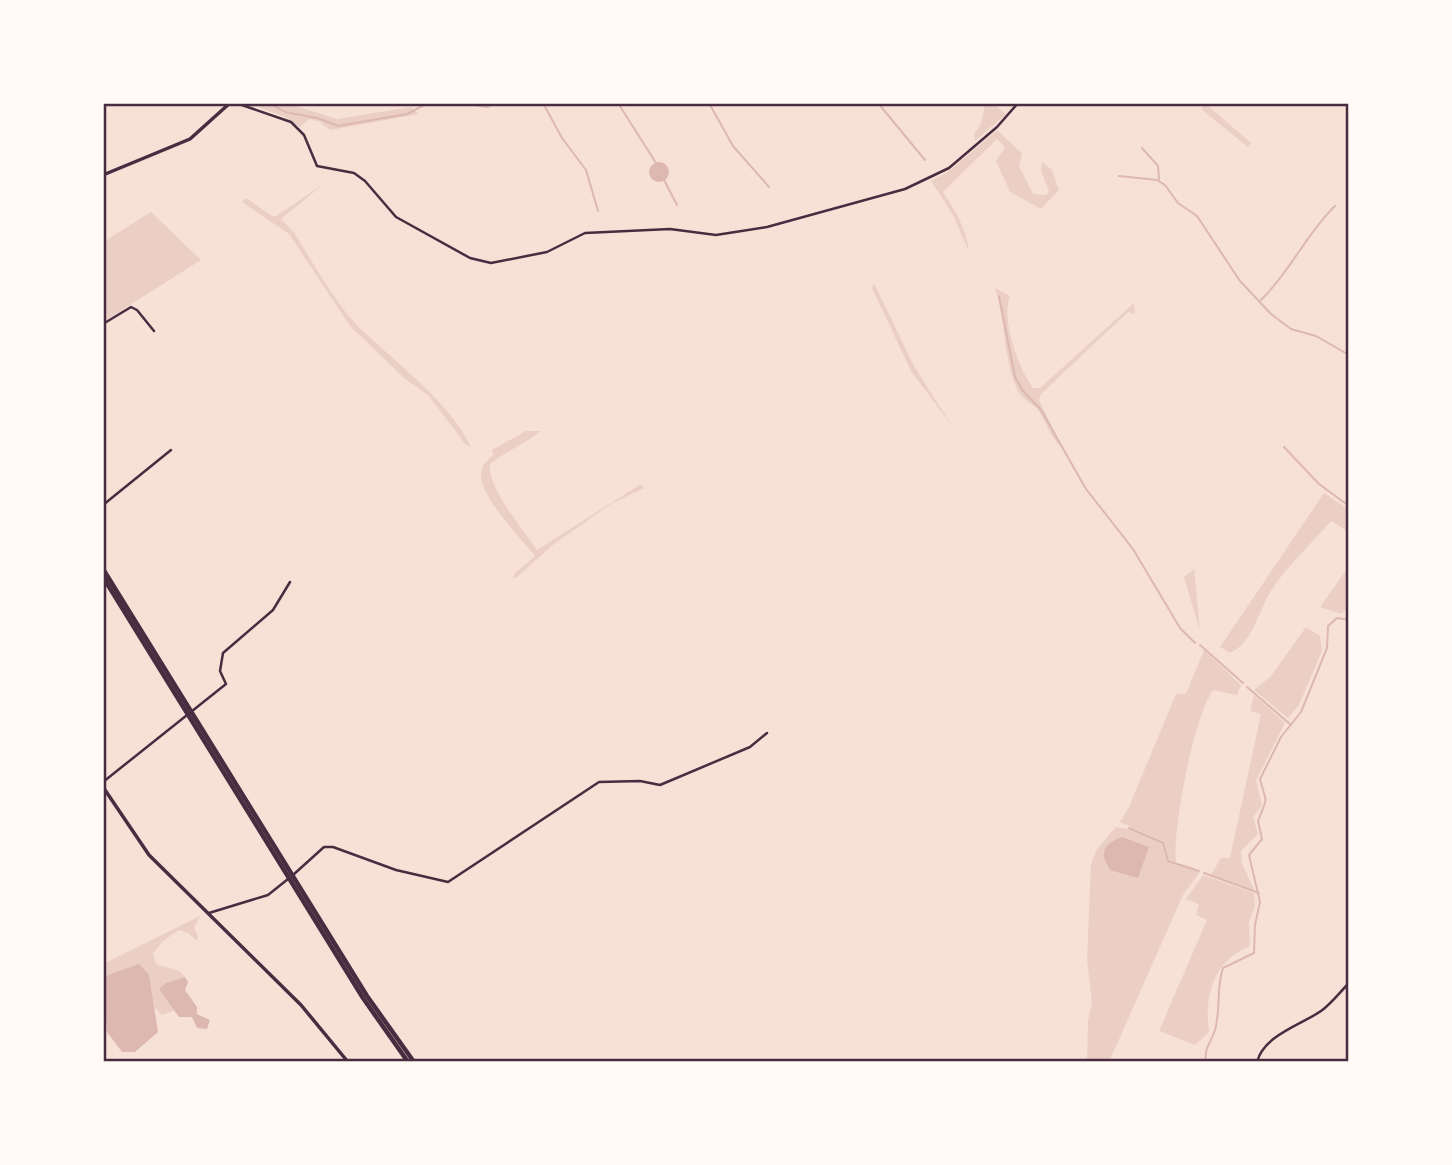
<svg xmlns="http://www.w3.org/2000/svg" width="1452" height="1165" viewBox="0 0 1452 1165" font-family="Poppins,sans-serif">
<rect width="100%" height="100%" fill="#f7e1d7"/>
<g fill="#ebcfc5">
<polygon points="259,103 290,104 337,119 411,107 419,114 330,130 320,122 309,119 300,127 283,116 260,108"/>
<polygon points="985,103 992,103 1006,114 975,141 974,134 981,124"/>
<polygon points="1206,104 1251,143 1248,147 1201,109"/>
<path d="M 997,130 L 1022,153 L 1019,166 L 1033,194 L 1046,195 L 1049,191 L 1041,171 L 1042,162 L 1052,170 L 1059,190 L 1041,209 L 1010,192 L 996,161 L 1005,147 L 997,139 L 943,192 C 956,212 966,228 969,252 L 953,215 L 931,181 L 948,172 Z"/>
<path d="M 325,183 L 281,219 L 293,231 C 312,260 333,300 357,325 C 396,364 446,397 471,447 L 466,445 L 429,396 L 404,378 L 350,326 L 289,234 L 242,202 L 246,198 L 272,216 L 276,216 Z"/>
<polygon points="151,212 201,260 103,322 103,242"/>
<polygon points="874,283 914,366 952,426 911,371 872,288"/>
<path d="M 995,288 L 1010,296 C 1001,321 1018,367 1033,388 L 1040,388 L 1134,303 L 1135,314 L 1128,312 L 1041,394 L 1039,400 L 1062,447 C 1050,438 1047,424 1039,411 C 1034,404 1024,401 1019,393 C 1003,362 1006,321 995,288 Z"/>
<path d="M 526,431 L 541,431 C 525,444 506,451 490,464 C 487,488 524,530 537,550 L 641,484 L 644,488 L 611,504 L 554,544 L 516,578 L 513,578 L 514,574 L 535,556 C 520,537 480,498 481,473 C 481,465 488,460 493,455 L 492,450 Z"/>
<path d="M 1324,493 L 1349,510 L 1349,532 L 1331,521 C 1311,545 1288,564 1271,591 C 1259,610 1252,644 1230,653 L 1220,647 Z"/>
<polygon points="1349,566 1349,607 1341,614 1320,607"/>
<polygon points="1194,569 1200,631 1184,577"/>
<polygon points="1306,627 1320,636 1322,651 1299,705 1288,718 1254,690 1271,676"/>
<path d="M 1204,650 L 1241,685 L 1237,695 L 1213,690 C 1194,717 1172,829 1176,863 L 1168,859 L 1163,842 L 1120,822 L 1129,807 L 1176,694 L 1186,694 Z"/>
<polygon points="1254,695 1285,723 1256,780 1262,805 1253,817 1258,834 1241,851 1242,863 1254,890 1211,875 1221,858 1230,858 1261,714 1250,711"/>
<polygon points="1116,827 1130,829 1162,844 1167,861 1200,872 1183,895 1109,1062 1087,1062 1088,1021 1092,1003 1087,959 1091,864 1097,849"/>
<path d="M 1203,875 L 1254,893 L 1255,905 L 1249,922 L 1250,946 C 1214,961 1204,994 1209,1032 L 1195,1045 L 1159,1031 L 1207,920 L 1196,915 L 1199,904 L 1186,899 Z"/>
<polygon points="200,916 194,928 198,937 197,941 188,933 179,930 163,941 153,954 156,964 179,971 185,977 166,983 166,995 175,1010 162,1015 154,1007 149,975 108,975 103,980 103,964"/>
</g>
<g fill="#dcb8b0">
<circle cx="659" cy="172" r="10"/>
<path d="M 1122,837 L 1149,847 L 1138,878 L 1110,870 C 1099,852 1103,844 1122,837 Z"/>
<polygon points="139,964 149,975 158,1032 135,1052 122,1052 107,1032 103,980 108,975"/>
<polygon points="185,977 188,982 185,990 197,1007 197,1014 210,1020 207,1029 197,1028 192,1017 179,1017 159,989 166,983"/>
</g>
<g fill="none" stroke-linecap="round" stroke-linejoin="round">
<g stroke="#dcb8b0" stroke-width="2">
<polyline points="269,103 285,112 317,118 338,126 407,114 428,103"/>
<polyline points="462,103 487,107 496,103"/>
<polyline points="543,103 562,138 586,170 598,211"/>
<polyline points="618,103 656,163"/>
<polyline points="709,103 733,146 769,187"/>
<polyline points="878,103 925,160"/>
<polyline points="1142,148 1158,166 1159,179"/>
<polyline points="1119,176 1157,180 1165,185 1178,203 1197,216 1240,281 1271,314 1291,329 1316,336 1349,355"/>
<polyline points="663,178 677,205"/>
<polyline points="999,296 1015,377 1023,391 1041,410 1086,489 1133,549 1180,628 1195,643"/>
<path d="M 1261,300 C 1290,272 1306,234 1335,206"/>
<polyline points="1284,447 1319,484 1349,506"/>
<polyline points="1200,645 1243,683"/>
<polyline points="1247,687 1291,725"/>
<polyline points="1129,828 1163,843 1168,861 1199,871"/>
<polyline points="1204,873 1259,893"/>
<path d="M 1206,1062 C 1204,1047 1211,1043 1215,1030 C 1221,1009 1216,988 1223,968 L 1254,953 L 1255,925 L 1260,902 L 1249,855 L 1262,839 L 1258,821 C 1268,795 1267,806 1260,779 L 1281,737 L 1301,712 L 1327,648 L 1328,626 L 1337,618 L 1349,620"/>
</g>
<g stroke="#4a2c40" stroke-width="2.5">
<polyline points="236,103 291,122 304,135 317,166 354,173 365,181 396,217 470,258 491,263 547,252 585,233 670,229 716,235 767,227 905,189 949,168 997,127 1018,103"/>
<polyline points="103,324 131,307 137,310 154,331"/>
<polyline points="103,505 171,450"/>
<polyline points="103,782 226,684 220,671 223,653 273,610 290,582"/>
<polyline points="293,875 324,847 333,847 396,870 448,882 599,782 640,781 660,785 750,747 767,733"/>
<polyline points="209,913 268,895 288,879"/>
<path d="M 1257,1062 C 1264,1035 1301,1025 1321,1011 C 1331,1004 1340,992 1349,983"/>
</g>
<polyline stroke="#4a2c40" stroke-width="3.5" points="103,787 149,855 301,1005 348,1062"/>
<polyline stroke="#4a2c40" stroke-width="3.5" points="103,175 190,139 230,103"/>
<g stroke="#4a2c40" stroke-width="4.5">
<polyline points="103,569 367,996 414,1062"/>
<polyline points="103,577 363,998 408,1062"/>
</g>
</g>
<rect width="1452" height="1165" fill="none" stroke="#fffaf5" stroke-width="210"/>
<rect x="105" y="105" width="1242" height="955" fill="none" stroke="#4a2c40" stroke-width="2.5"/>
</svg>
